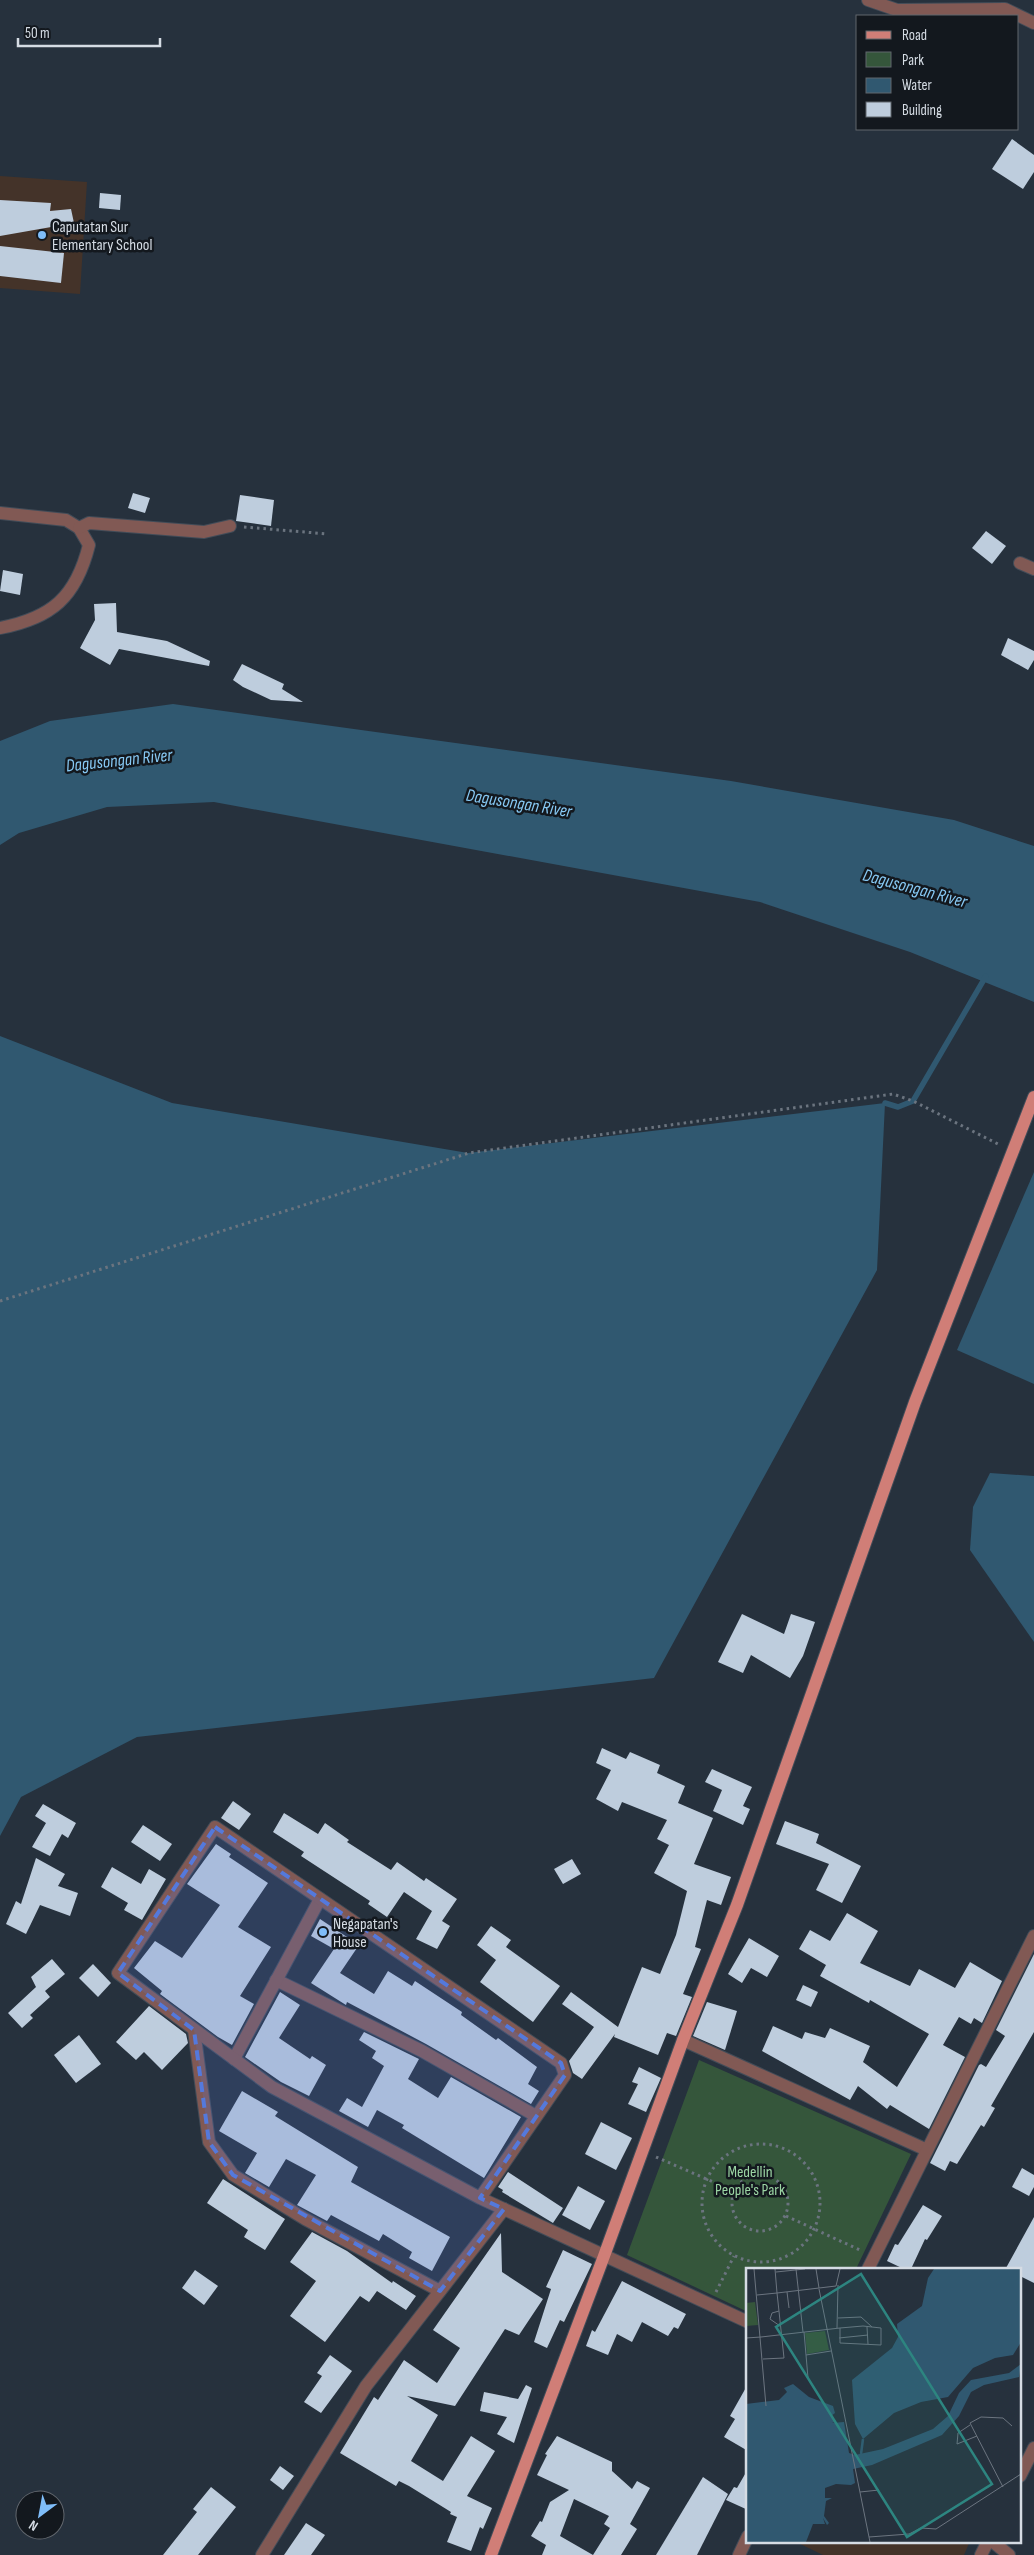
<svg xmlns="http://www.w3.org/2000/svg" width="1034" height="2555" viewBox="0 0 1034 2555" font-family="'Sofia Sans Condensed',sans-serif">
<rect width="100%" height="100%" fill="#26313d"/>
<g fill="#443329">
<polygon points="0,176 87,182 80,294 0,288"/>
<polygon points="794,2541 970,2541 964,2555 823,2555"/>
</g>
<polygon fill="#35563b" points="699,2060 911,2154 856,2269 748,2269 748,2312 627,2255"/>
<g fill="#305870">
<polygon points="173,704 731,781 954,820 1034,846 1034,1002 910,952 760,902 214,802 107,807 19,833 0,845 0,741 50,721"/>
<polygon points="0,1036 172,1103 468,1153 885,1103 877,1270 654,1678 137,1737 21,1797 0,1836"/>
<polygon points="1034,1172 1034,1384 957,1350"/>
<polygon points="990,1473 1034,1476 1034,1642 970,1550 973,1507"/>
</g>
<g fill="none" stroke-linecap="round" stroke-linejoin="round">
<polyline stroke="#305870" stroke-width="5.5" points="885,1103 898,1107 913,1101 986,976"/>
</g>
<g fill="#becddd" fill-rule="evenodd">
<polygon points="1012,139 1034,155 1034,172 1023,189 992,169"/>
<polygon points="100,193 121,195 120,210 99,208"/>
<polygon points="0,200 51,203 50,211 71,209 74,223 0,236"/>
<polygon points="0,246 64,253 61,283 0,276"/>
<polygon points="133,493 150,498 145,513 128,508"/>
<polygon points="240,495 274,500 271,526 236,521"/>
<polygon points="986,531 1006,546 992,564 972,548"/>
<polygon points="3,570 23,574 20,595 0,591"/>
<polygon points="116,603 117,632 167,641 210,661 209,666 119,649 110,665 80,648 95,620 94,604"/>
<polygon points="1008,638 1034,651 1034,660 1028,670 1001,655"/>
<polygon points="242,664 284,684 282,689 303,702 271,700 243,687 233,680"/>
<polygon points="742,1614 784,1634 791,1614 815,1622 803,1656 790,1678 751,1655 743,1673 718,1662"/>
<polygon points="602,1748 626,1759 630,1752 660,1765 657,1773 685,1786 678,1803 713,1818 694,1864 731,1877 721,1905 707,1900 695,1947 701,1949 683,1994 692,1997 676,2036 667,2033 658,2055 614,2037 615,2034 582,2079 573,2073 569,2061 594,2027 562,2004 571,1992 618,2027 642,1967 660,1974 676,1935 687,1891 654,1873 669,1845 657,1839 667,1820 622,1802 618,1811 596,1799 611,1770 596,1763"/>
<polygon points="712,1769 752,1787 743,1806 750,1809 743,1825 713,1811 722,1790 705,1782"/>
<polygon points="233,1801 251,1814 239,1830 221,1818"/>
<polygon points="43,1804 76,1823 68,1838 62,1834 50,1856 32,1847 46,1823 35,1816"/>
<polygon points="284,1813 318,1834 325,1823 349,1840 347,1842 391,1870 397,1862 424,1881 426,1878 457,1899 442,1921 450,1926 437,1949 416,1939 432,1911 404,1892 387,1917 368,1904 370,1901 301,1856 304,1852 273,1832"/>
<polygon points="785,1821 819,1834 816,1843 861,1866 842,1903 816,1890 829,1864 776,1844"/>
<polygon points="143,1825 172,1844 160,1861 131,1842"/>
<polygon points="216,1844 231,1854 229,1857 268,1883 238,1927 271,1947 240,1996 254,2004 232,2045 218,2037 160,1994 162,1991 134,1968 155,1941 182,1958 220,1905 187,1884"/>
<polygon points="36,1858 65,1874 58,1886 78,1893 70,1916 40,1905 26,1934 6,1924 16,1901 21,1904"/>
<polygon points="572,1859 581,1874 563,1884 554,1869"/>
<polygon points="112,1867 141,1884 149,1869 166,1879 142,1920 124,1910 128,1903 101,1887"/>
<polygon points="847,1913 878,1931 860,1963 910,1986 919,1969 955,1988 970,1962 1002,1981 982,2023 974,2018 971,2024 959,2017 943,2045 965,2057 929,2129 890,2105 887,2109 858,2086 850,2100 762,2051 773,2026 802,2039 805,2032 825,2038 830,2028 870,2046 863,2062 897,2087 929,2034 870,2000 869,2003 820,1976 826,1965 799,1949 810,1930 830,1941"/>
<polygon points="320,1919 359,1945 340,1973 374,1994 388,1971 412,1986 415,1981 462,2012 461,2015 496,2040 498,2038 537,2067 528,2084 539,2091 531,2104 426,2044 347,2002 346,2005 311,1983 334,1949 311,1936"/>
<polygon points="491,1926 511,1940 506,1947 560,1986 533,2022 480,1982 496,1960 477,1945"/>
<polygon points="749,1938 779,1956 767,1977 751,1968 742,1983 728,1974"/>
<polygon points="1034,1954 1034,2032 991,2106 995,2108 984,2127 981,2125 957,2164 950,2161 945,2171 930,2163 979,2065 981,2064 986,2067 1005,2036 996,2030"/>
<polygon points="52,1959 65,1974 45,1991 50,1997 30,2015 33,2018 22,2028 8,2013 36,1987 31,1977"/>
<polygon points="93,1964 111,1983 98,1997 79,1978"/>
<polygon points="803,1985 818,1992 811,2007 796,2000"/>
<polygon points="280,1992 300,2005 279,2038 310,2059 312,2056 326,2065 309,2096 281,2082 245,2057"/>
<polygon points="707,2002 737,2011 725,2050 693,2036"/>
<polygon points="149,2006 186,2034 188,2043 162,2070 144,2052 136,2060 116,2042"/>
<polygon points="364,2032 419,2059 408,2079 438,2098 451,2077 521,2117 484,2178 402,2128 404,2125 377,2110 368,2127 339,2111 347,2098 362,2107 384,2066 372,2058 376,2051 359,2040"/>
<polygon points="79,2035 101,2064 76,2083 54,2055"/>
<polygon points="639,2067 661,2078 646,2112 628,2104 638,2084 632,2082"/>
<polygon points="242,2091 278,2112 275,2116 358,2167 351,2182 450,2237 432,2271 409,2258 412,2252 383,2234 379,2241 331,2215 327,2221 297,2205 316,2175 286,2159 269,2187 245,2173 257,2153 219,2131"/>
<polygon points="601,2122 632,2138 616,2170 585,2154"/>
<polygon points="1022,2168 1034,2175 1034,2187 1029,2196 1012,2187"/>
<polygon points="508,2172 563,2208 553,2223 502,2192 503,2190 498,2187"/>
<polygon points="223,2179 285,2219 265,2250 244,2237 248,2230 207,2203"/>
<polygon points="578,2186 605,2201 590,2230 562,2215"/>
<polygon points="923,2205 942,2216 927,2240 925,2239 911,2269 904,2269 887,2261 895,2244 898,2245"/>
<polygon points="1034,2217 1034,2283 1020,2276 1020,2269 1006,2268"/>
<polygon points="312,2232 347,2251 392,2283 393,2281 416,2296 406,2310 377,2291 369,2302 360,2296 325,2342 290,2316 316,2281 290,2262"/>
<polygon points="501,2233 502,2272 543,2299 519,2335 505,2329 455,2406 407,2396 438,2415 411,2461 443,2481 471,2436 495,2451 467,2496 492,2508 483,2529 480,2527 471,2551 447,2542 457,2517 450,2514 451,2512 409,2486 399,2481 396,2486 340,2453 374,2397 378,2400 404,2360 437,2383 460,2348 433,2330"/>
<polygon points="563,2250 592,2264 564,2322 560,2320 547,2348 534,2342 551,2289 546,2287"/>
<polygon points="195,2270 218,2286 204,2305 182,2288"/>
<polygon points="622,2281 686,2314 678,2329 674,2327 668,2336 642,2322 632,2342 617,2334 608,2355 586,2346 592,2330 595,2332"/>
<polygon points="330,2355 352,2371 321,2413 304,2402 322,2376 317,2373"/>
<polygon points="748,2384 748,2451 724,2437 735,2419 730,2416"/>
<polygon points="526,2385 532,2388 514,2443 497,2434 507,2417 480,2411 484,2392 518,2399"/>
<path d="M 557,2436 L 612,2462 L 612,2471 L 632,2489 L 637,2481 L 650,2488 L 630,2524 L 637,2529 L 621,2555 L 542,2555 L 546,2545 L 531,2536 L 540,2521 L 542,2522 L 550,2502 L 569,2490 L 537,2475 L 547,2455 L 545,2454 ZM 574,2499 L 609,2516 L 604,2524 L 610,2528 L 593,2555 L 560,2536 Z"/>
<polygon points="280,2466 294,2476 283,2490 270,2480"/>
<polygon points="748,2469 748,2510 726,2500 734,2487 737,2488"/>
<polygon points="703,2477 728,2494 697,2555 656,2555"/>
<polygon points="211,2487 236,2507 198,2555 163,2555 197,2512 193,2509"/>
<polygon points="306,2523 325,2535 311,2555 284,2555"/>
</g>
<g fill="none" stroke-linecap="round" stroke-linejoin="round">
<g stroke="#424c58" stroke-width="14">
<g id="minor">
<polyline points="868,0 897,10 1005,9 1034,23"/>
<path d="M 0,513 L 66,520 L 79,528 L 89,545 C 76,597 52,618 0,628"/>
<polyline points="79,528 89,523 204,532 230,526"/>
<polyline points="1020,563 1034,569"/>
<polyline points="276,1980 422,2051 536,2116"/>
<polyline points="194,2030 209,2142 233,2175 305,2219 440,2291"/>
<polyline points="683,2040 927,2150"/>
<polyline points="234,2059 320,1899"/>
<polyline points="480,2198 565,2075 561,2063 215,1827 118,1973 272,2087 480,2198 748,2322"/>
<polyline points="868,2269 1034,1936"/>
<polyline points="1020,2476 1034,2448"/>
<polyline points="992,2541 1009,2555"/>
<polyline points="262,2555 366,2386 504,2209"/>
<polyline points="739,2555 748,2536"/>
<polyline points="981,2555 988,2541"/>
</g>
</g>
<g stroke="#424c58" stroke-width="14">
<polyline id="major" points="491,2555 604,2256 683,2040 737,1905 915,1402 1034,1097"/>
</g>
<g stroke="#6b747f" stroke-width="3" stroke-dasharray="2.5 4" stroke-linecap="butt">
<polyline points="244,527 328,534"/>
<polyline points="0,1301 469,1153 893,1094 913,1101 1000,1145"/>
<circle cx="761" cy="2203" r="59"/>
<polyline points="656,2157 734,2191"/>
<circle cx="760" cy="2203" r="28"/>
<polyline points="786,2216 862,2251"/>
<polyline points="716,2292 734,2256"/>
</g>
<use href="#minor" stroke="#815954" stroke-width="12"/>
<use href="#major" stroke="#d07e77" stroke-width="12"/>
</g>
<path fill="#5479dc" fill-opacity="0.2" stroke="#5479dc" stroke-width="4" stroke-dasharray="10 6" stroke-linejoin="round" d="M 215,1827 L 561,2063 L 565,2075 L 480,2198 L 504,2209 L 440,2291 L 233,2175 L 209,2142 L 194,2030 L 118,1973 Z"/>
<g fill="#7fbdf9" stroke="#13181e" stroke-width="2">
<circle cx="42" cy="235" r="5"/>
<circle cx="323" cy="1932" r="5"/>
</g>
<g text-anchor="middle" stroke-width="5" stroke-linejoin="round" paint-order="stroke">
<g font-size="16" fill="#d5dce4" stroke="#13181e" text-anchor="start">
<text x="52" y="232">Caputatan Sur<tspan x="52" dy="18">Elementary School</tspan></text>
<text x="333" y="1929">Negapatan's<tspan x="333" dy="18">House</tspan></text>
</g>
<g font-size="16" fill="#9cd5a4" stroke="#13181e">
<text x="750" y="2177">Medellin<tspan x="750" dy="18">People's Park</tspan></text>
</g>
<g font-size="18" font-style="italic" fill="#87c9f4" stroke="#13181e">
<text transform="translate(119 760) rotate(-6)" y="6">Dagusongan River</text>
<text transform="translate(519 803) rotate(9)" y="6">Dagusongan River</text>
<text transform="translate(915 888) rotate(15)" y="6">Dagusongan River</text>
</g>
</g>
<g transform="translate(746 2268)">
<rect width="275" height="275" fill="#26313d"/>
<path d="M 9,34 L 12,57 L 0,58 L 0,35 ZM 79,63 L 83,82 L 61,86 L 59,65 Z" fill="#35563b"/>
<path d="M 188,1 L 275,1 L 275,74 L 267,87 L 249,90 L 227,100 L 202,129 L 175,134 L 148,145 L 117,171 L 109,156 L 106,112 L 146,80 L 152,69 L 151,56 L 176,38 L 182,10 ZM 275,96 L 273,109 L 238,117 L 225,124 L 213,148 L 196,167 L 126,197 L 107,201 L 109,215 L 105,217 L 90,216 L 79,220 L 79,230 L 86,230 L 80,233 L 78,248 L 83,255 L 81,257 L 77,250 L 79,256 L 67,256 L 60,274 L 0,274 L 0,136 L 33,132 L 41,124 L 38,120 L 47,116 L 63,129 L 87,138 L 89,145 L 85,148 L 89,154 L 86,155 L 98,154 L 103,185 L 109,187 L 137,181 L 187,161 L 202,148 L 213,125 L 225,112 L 263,105 Z" fill="#305870"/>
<path fill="none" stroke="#305870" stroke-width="2.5" d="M 115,186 L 117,171"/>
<path fill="none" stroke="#6c7580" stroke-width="1" d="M 8,1 L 20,138M 29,1 L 31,25 L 90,18 L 94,1M 50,1 L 57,64M 70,1 L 73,20M 30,4 L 59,1M 73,21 L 124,274M 41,24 L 43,40M 11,27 L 31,25 L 32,34 L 38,90 L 17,91M 33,43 L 26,45 L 24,51 L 34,58M 92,50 L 115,49 L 126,59M 121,59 L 122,76M 91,60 L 92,17M 58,64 L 62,110M 0,70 L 15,69 L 94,60 L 117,58 L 135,60 L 135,77 L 94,75 L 94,60M 93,70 L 122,67M 60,87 L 85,83M 224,157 L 212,165 L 211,176 L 231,168M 257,219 L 224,155 L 235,149 L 257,150 L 266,158M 114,224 L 133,222M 123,269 L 163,266 L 175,260 L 190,261 L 275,206"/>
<path fill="#2d8580" fill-opacity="0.15" stroke="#2d8580" stroke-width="2.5" d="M 115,6 L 246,216 L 161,269 L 30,59 Z"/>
<rect width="275" height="275" fill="none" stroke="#d5dce4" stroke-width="2.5"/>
</g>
<rect x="856" y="15" width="162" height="115" fill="#13181e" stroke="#61666d"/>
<rect x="866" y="31" width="25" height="8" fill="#d07e77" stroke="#61666d"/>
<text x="902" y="40" font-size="15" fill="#d5dce4">Road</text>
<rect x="866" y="52" width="25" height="15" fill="#35563b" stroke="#61666d"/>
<text x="902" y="65" font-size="15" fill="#d5dce4">Park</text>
<rect x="866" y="78" width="25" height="15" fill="#305870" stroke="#61666d"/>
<text x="902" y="90" font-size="15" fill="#d5dce4">Water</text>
<rect x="866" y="102" width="25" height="15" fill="#becddd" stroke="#61666d"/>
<text x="902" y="115" font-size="15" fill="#d5dce4">Building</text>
<g transform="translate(40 2515) rotate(212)"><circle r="24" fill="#13181e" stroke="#61666d"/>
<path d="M0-4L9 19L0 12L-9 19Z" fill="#7fbdf9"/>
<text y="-8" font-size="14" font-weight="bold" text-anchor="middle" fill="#d5dce4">N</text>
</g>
<path d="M18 38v8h142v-8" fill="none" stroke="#d5dce4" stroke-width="2.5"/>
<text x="25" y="38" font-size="15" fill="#d5dce4" stroke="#13181e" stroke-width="4" paint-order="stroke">50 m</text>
</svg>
